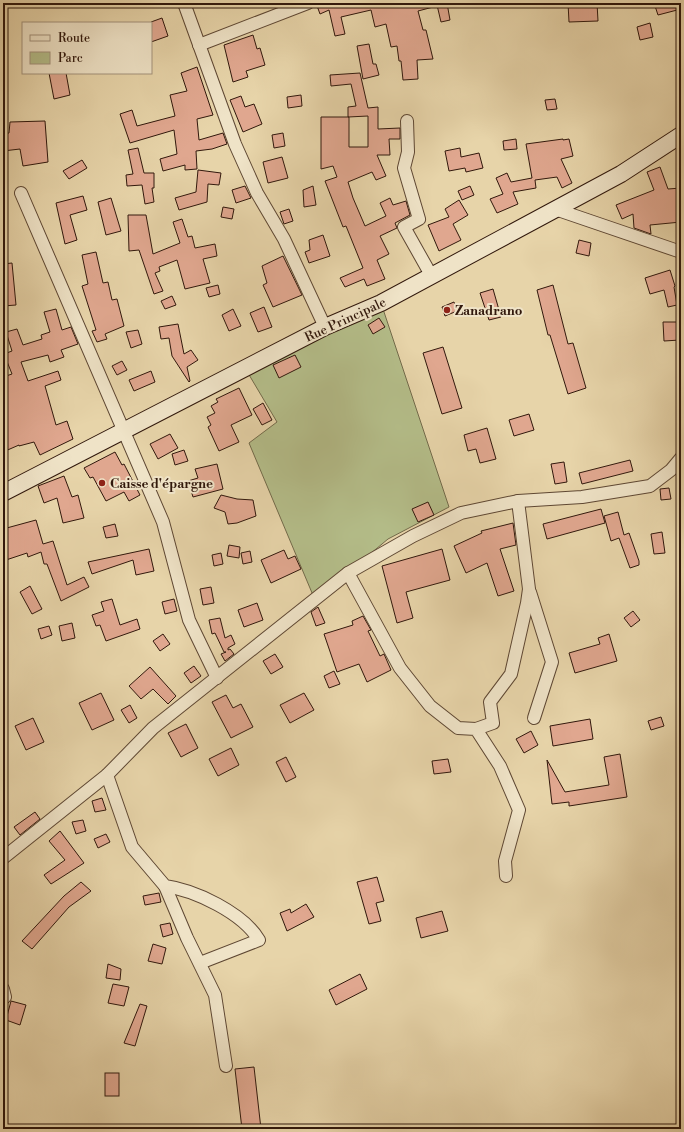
<svg xmlns="http://www.w3.org/2000/svg" width="684" height="1132" viewBox="0 0 684 1132" font-family="'Libre Bodoni',serif">
<rect width="100%" height="100%" fill="#e7d4a9"/>
<filter id="stains"><feTurbulence type="fractalNoise" baseFrequency=".005" numOctaves="4"/><feColorMatrix values="0 0 0 0 .2 0 0 0 0 .09 0 0 0 0 .02 0 0 0 .5 -.17"/></filter>
<radialGradient id="worn" r=".72"><stop offset=".6" stop-color="#630" stop-opacity="0"/><stop offset="1" stop-color="#630" stop-opacity=".3"/></radialGradient>
<polygon fill="#b4bd89" stroke="#726a4a" points="381,303 449,507 388,539 315,600 249,443 277,422 245,368"/>
<g fill="#e0a78f" stroke="#31180c">
<polygon points="316,3 384,3 384,7 406,3 436,3 437,6 418,11 423,30 426,30 433,59 417,60 418,79 403,80 401,61 399,61 397,46 391,47 386,24 375,27 371,10 341,17 345,34 335,36 329,10 320,14"/>
<polygon points="447,3 450,20 441,22 437,5"/>
<polygon points="568,3 597,3 598,21 569,22"/>
<polygon points="654,3 681,3 681,9 658,15"/>
<polygon points="162,18 168,36 151,42 151,22"/>
<polygon points="650,23 653,37 640,40 637,27"/>
<polygon points="253,35 257,49 260,48 265,65 246,71 248,77 233,82 224,45"/>
<polygon points="369,44 373,64 376,64 379,75 363,79 357,46"/>
<polygon points="197,67 213,115 197,119 199,140 223,133 227,144 212,149 196,151 197,169 185,170 185,165 163,171 160,159 177,154 174,130 130,143 120,114 132,110 137,126 175,116 170,95 187,91 181,73"/>
<polygon points="49,73 66,73 70,95 54,99"/>
<polygon points="360,73 368,108 378,107 378,129 400,128 400,139 389,139 390,155 377,155 386,176 376,180 372,172 348,182 353,198 365,226 386,216 380,203 390,198 393,205 406,201 410,215 395,223 397,228 380,236 389,254 377,260 385,279 367,286 364,279 345,287 340,278 363,268 346,226 343,227 325,181 337,177 333,166 321,169 321,117 349,117 349,147 368,147 368,116 348,117 348,107 356,106 351,84 331,86 330,75"/>
<polygon points="301,95 302,106 288,108 287,97"/>
<polygon points="241,96 245,107 254,104 262,124 243,132 230,100"/>
<polygon points="555,99 557,109 547,110 545,100"/>
<polygon points="45,121 48,162 23,166 20,149 3,151 3,134 9,133 10,122"/>
<polygon points="283,133 285,146 274,148 272,135"/>
<polygon points="516,139 517,149 504,150 503,141"/>
<polygon points="563,139 563,140 569,139 573,156 561,159 572,183 562,188 557,177 535,180 536,188 513,192 518,204 497,213 490,199 503,194 496,178 507,173 511,182 532,178 526,144"/>
<polygon points="138,148 144,173 154,173 154,188 152,188 154,202 145,204 142,185 127,186 126,175 133,174 128,150"/>
<polygon points="460,148 461,157 479,153 483,168 466,172 465,168 449,171 445,151"/>
<polygon points="282,157 288,178 268,183 263,162"/>
<polygon points="82,160 87,168 69,179 63,171"/>
<polygon points="660,167 668,189 681,188 681,222 650,225 651,234 634,228 633,214 622,219 616,205 654,190 647,172"/>
<polygon points="198,170 221,173 219,185 208,184 207,202 179,210 175,198 196,192"/>
<polygon points="245,186 251,198 236,203 232,190"/>
<polygon points="313,186 316,205 304,207 303,190"/>
<polygon points="470,186 474,195 462,200 458,191"/>
<polygon points="83,196 87,210 70,215 77,240 65,244 56,203"/>
<polygon points="111,198 121,231 106,235 98,202"/>
<polygon points="459,200 468,215 453,224 461,240 439,251 428,225 449,217 445,209"/>
<polygon points="223,207 234,209 232,219 221,217"/>
<polygon points="289,209 293,221 284,224 280,212"/>
<polygon points="128,215 146,215 153,254 180,243 173,222 182,219 188,237 192,236 195,248 215,244 217,256 203,259 210,283 185,289 177,260 159,267 160,271 155,273 163,291 154,294 139,250 129,251"/>
<polygon points="323,235 330,256 309,263 305,252 310,250 309,240"/>
<polygon points="579,240 591,243 589,256 576,253"/>
<polygon points="96,252 103,283 108,282 112,300 117,299 124,326 105,334 107,339 97,342 92,331 96,330 82,286 88,284 82,255"/>
<polygon points="283,256 302,295 273,307 263,285 267,283 262,266"/>
<polygon points="12,263 16,305 3,306 3,264"/>
<polygon points="670,270 675,286 674,287 677,305 668,307 664,290 650,294 645,278"/>
<polygon points="218,285 220,294 209,297 206,288"/>
<polygon points="553,285 568,344 573,343 586,388 568,394 550,335 548,335 537,290"/>
<polygon points="493,289 501,317 489,320 480,293"/>
<polygon points="172,296 176,305 165,309 161,301"/>
<polygon points="454,302 457,311 445,316 442,307"/>
<polygon points="264,307 272,327 258,332 250,313"/>
<polygon points="56,309 62,330 71,327 78,344 61,350 64,357 50,362 48,355 21,362 28,381 58,371 61,380 45,386 56,425 67,421 73,439 40,455 34,442 19,446 19,445 3,452 3,377 12,374 4,354 12,351 6,332 17,329 23,345 42,339 41,335 50,332 44,312"/>
<polygon points="233,309 241,326 229,331 222,315"/>
<polygon points="379,318 385,327 373,334 368,325"/>
<polygon points="663,322 679,322 680,340 664,341"/>
<polygon points="178,324 184,354 191,350 198,360 187,367 190,381 189,382 172,356 169,338 161,339 159,327"/>
<polygon points="138,330 142,344 131,348 126,332"/>
<polygon points="443,347 462,408 442,414 423,353"/>
<polygon points="295,355 301,367 279,378 273,365"/>
<polygon points="122,361 127,370 117,375 112,366"/>
<polygon points="151,371 155,382 134,391 129,380"/>
<polygon points="239,388 252,415 231,425 239,442 219,451 208,427 211,425 207,417 215,413 211,406 218,402 216,399"/>
<polygon points="263,403 272,420 262,425 253,409"/>
<polygon points="529,414 534,430 514,436 509,420"/>
<polygon points="487,428 496,459 480,463 476,449 468,451 464,435"/>
<polygon points="170,434 178,448 158,459 150,444"/>
<polygon points="184,450 188,461 175,465 172,454"/>
<polygon points="115,452 122,465 124,464 140,495 129,501 124,492 106,501 93,477 90,478 84,468"/>
<polygon points="630,460 633,471 582,484 579,473"/>
<polygon points="564,462 567,482 555,484 551,464"/>
<polygon points="217,464 223,489 193,497 188,481 198,478 195,469"/>
<polygon points="64,476 72,497 78,495 84,518 63,523 57,498 44,503 38,486"/>
<polygon points="669,488 671,499 661,500 660,489"/>
<polygon points="221,495 237,499 253,500 256,516 237,523 228,524 225,512 214,508"/>
<polygon points="428,502 434,515 418,522 412,509"/>
<polygon points="601,509 605,523 547,539 543,524"/>
<polygon points="618,512 624,535 629,533 639,561 639,565 630,568 619,538 611,541 604,516"/>
<polygon points="36,520 43,544 53,541 67,585 84,577 89,587 61,601 47,564 44,564 41,552 28,557 27,553 3,561 3,550 7,549 3,529"/>
<polygon points="513,523 516,545 500,549 514,591 498,596 487,563 466,573 454,546 482,533 481,531"/>
<polygon points="115,524 118,536 106,538 103,527"/>
<polygon points="662,532 665,553 654,554 651,534"/>
<polygon points="229,545 240,547 239,558 227,556"/>
<polygon points="149,549 154,571 136,575 133,560 92,574 88,562"/>
<polygon points="442,549 450,580 406,592 413,618 397,623 382,566"/>
<polygon points="284,550 288,559 295,556 301,569 271,583 261,560"/>
<polygon points="250,551 252,562 243,564 241,553"/>
<polygon points="221,553 223,564 214,566 212,555"/>
<polygon points="30,586 42,609 32,614 20,592"/>
<polygon points="211,587 214,603 203,605 200,589"/>
<polygon points="112,599 120,625 137,619 140,629 106,641 100,625 96,626 92,615 104,611 101,602"/>
<polygon points="174,599 177,611 165,614 162,602"/>
<polygon points="257,603 263,620 244,627 238,610"/>
<polygon points="318,607 325,623 316,626 311,612"/>
<polygon points="633,611 640,620 631,627 624,618"/>
<polygon points="363,616 371,630 368,631 380,656 384,654 391,670 367,682 359,664 337,672 324,634 353,625 352,621"/>
<polygon points="220,618 225,638 231,635 235,644 228,648 228,650 230,649 234,654 225,661 221,654 226,652 224,652 215,633 212,634 209,620"/>
<polygon points="72,623 75,638 62,641 59,626"/>
<polygon points="49,626 52,635 41,639 38,629"/>
<polygon points="163,634 170,644 160,651 153,641"/>
<polygon points="609,634 617,661 575,673 569,653 600,644 598,638"/>
<polygon points="275,654 283,667 271,674 263,661"/>
<polygon points="194,666 201,676 191,683 184,673"/>
<polygon points="150,667 176,696 168,704 153,689 141,699 129,686"/>
<polygon points="334,671 340,684 329,688 324,676"/>
<polygon points="101,693 114,720 92,730 79,703"/>
<polygon points="304,693 314,710 290,723 280,705"/>
<polygon points="226,695 233,708 241,704 253,727 231,738 212,702"/>
<polygon points="130,705 137,718 129,723 121,710"/>
<polygon points="661,717 664,726 651,730 648,721"/>
<polygon points="33,718 44,742 26,750 15,726"/>
<polygon points="590,719 593,739 553,746 550,726"/>
<polygon points="186,724 198,748 181,757 168,733"/>
<polygon points="531,731 538,745 524,753 516,739"/>
<polygon points="231,748 239,765 218,776 209,759"/>
<polygon points="620,754 627,797 569,806 569,802 552,804 547,760 565,792 609,785 604,757"/>
<polygon points="286,757 296,777 286,782 276,762"/>
<polygon points="448,759 451,772 434,774 432,761"/>
<polygon points="102,798 106,810 95,812 92,801"/>
<polygon points="35,812 40,819 20,835 14,827"/>
<polygon points="83,820 86,831 76,834 72,822"/>
<polygon points="60,831 84,863 51,884 44,875 65,860 49,841"/>
<polygon points="106,834 110,842 98,848 94,839"/>
<polygon points="377,877 384,901 376,903 381,921 369,924 357,882"/>
<polygon points="81,882 91,891 69,907 32,949 22,941 64,896"/>
<polygon points="159,893 161,902 145,905 143,896"/>
<polygon points="306,904 314,917 287,931 280,913 290,909 291,913"/>
<polygon points="442,911 448,931 421,938 416,918"/>
<polygon points="170,923 173,934 163,937 160,925"/>
<polygon points="153,944 166,948 162,964 148,961"/>
<polygon points="108,964 121,969 120,980 106,978"/>
<polygon points="360,974 367,989 336,1005 329,990"/>
<polygon points="113,984 129,987 124,1006 108,1003"/>
<polygon points="11,1001 26,1005 20,1025 6,1020"/>
<polygon points="140,1004 147,1006 135,1046 124,1043"/>
<polygon points="254,1067 261,1129 242,1129 235,1069"/>
<rect x="105" y="1073" width="14" height="23"/>
</g>
<g fill="none" stroke-linecap="round" stroke-linejoin="round">
<g stroke="#5e4733" stroke-width="14">
<g id="minor">
<polyline points="184,3 235,144 257,193 284,239 325,327"/>
<polyline points="199,45 308,3"/>
<polyline points="407,121 408,152 404,168 419,219 404,227 431,275"/>
<polyline points="21,193 163,522 189,620 217,678"/>
<polyline points="555,209 681,252"/>
<polyline points="348,573 400,668 430,706 458,728 476,729 500,766 519,810 505,861 506,876"/>
<polyline points="530,592 552,662 534,718"/>
<polyline points="476,729 493,723 490,702 511,674 527,603 529,589 518,501"/>
<path d="M 107,775 L 132,847 L 165,886 C 195,890 243,913 259,940 L 200,963"/>
<polyline points="3,858 107,775 153,728 348,573 413,536 461,513 518,501 582,497 650,486 671,470 681,458"/>
<polyline points="165,886 187,938 215,995 226,1066"/>
<polyline points="3,989 5,997"/>
</g>
</g>
<g stroke="#31180c" stroke-width="18">
<polyline id="secondary" points="3,493 325,327 381,303 621,174 681,135"/>
</g>
<use href="#minor" stroke="#efe3c7" stroke-width="12"/>
<use href="#secondary" stroke="#efe3c7" stroke-width="16"/>
</g>
<g fill="#8f2418" stroke="#efe3c7" stroke-width="1.5">
<circle cx="447" cy="310" r="4"/>
<circle cx="102" cy="483" r="4"/>
</g>
<g text-anchor="middle" stroke-width="4" stroke-linejoin="round" paint-order="stroke">
<g font-size="13" font-weight="bold" fill="#31180c" stroke="#efe3c7" text-anchor="start">
<text x="455" y="315">Zanadrano</text>
<text x="110" y="488">Caisse d'épargne</text>
</g>
<g font-size="13" fill="#31180c" stroke="#efe3c7">
<text transform="translate(345 319) rotate(-25)" y="5">Rue Principale</text>
</g>
</g>
<rect width="684" height="1132" fill="none" stroke="#e7d4a9" stroke-width="16"/>
<rect x="4" y="4" width="676" height="1124" fill="none" stroke="#31180c" stroke-width="2"/>
<rect x="8" y="8" width="668" height="1116" fill="none" stroke="#31180c"/>
<rect x="22" y="22" width="130" height="52" fill="#efe3c7" stroke="#a3927c"/>
<rect x="30" y="35" width="20" height="6" fill="#efe3c7" stroke="#a3927c"/>
<text x="58" y="42" font-size="12" fill="#31180c">Route</text>
<rect x="30" y="52" width="20" height="12" fill="#b4bd89" stroke="#a3927c"/>
<text x="58" y="62" font-size="12" fill="#31180c">Parc</text>
<rect width="100%" height="100%" filter="url(#stains)"/>
<rect width="100%" height="100%" fill="url(#worn)"/>
</svg>
